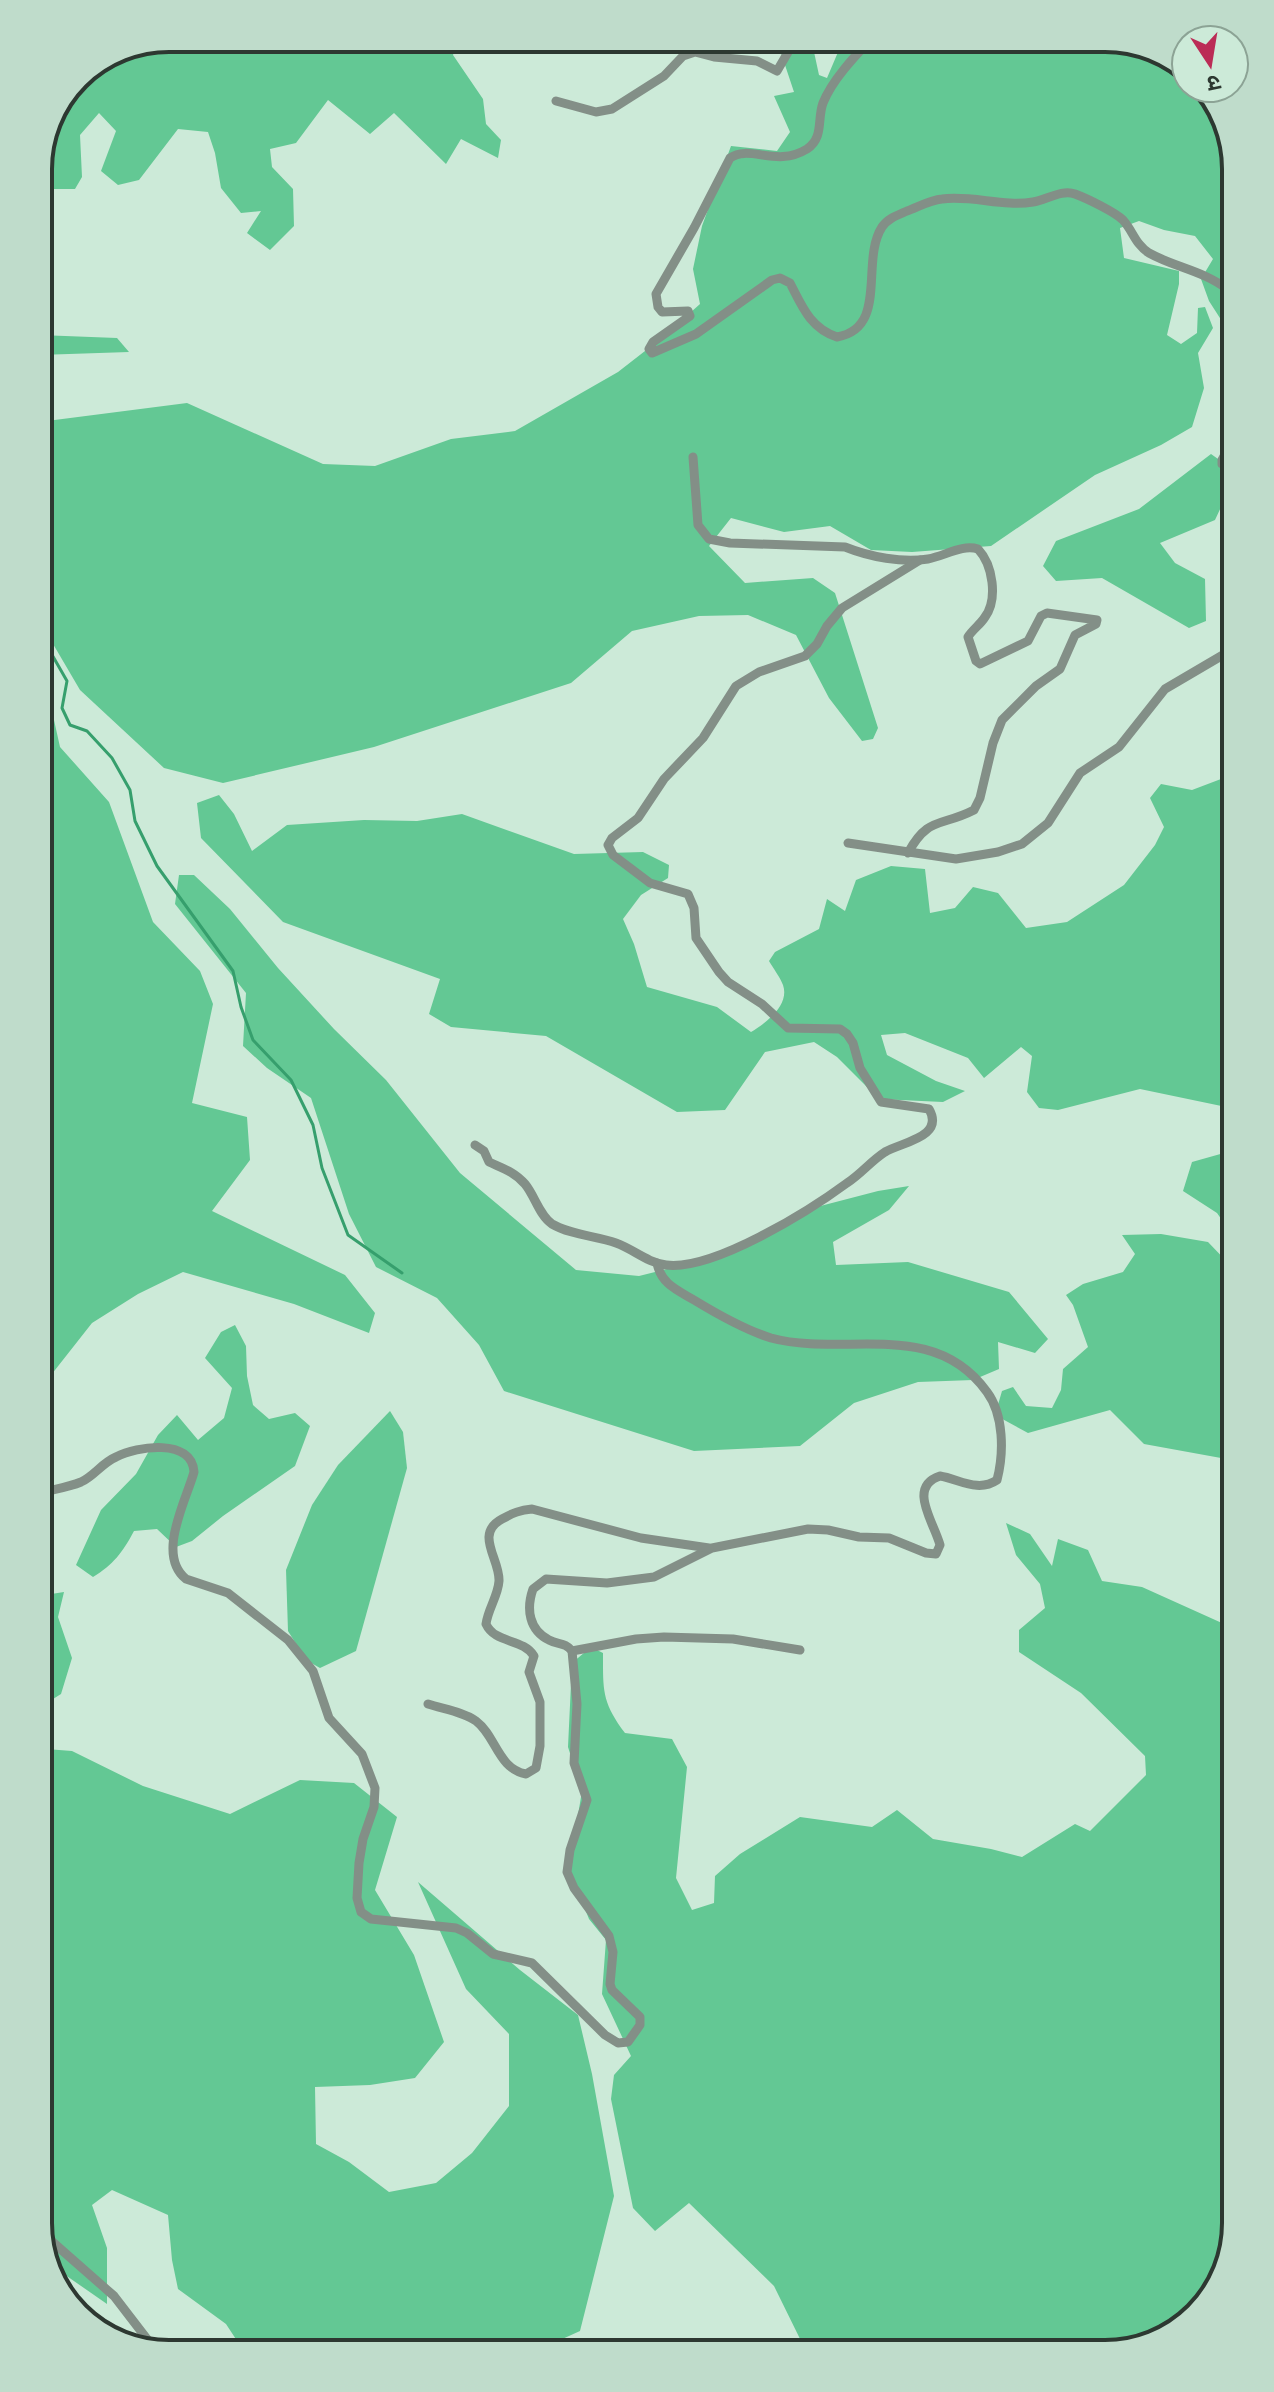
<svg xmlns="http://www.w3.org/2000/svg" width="1274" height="2392" viewBox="0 0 1274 2392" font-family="'Public Sans','Noto Sans Devanagari',sans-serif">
<rect width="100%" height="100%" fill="#ccead8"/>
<g fill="#63c894">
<polygon points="169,38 459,38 453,55 483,99 486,124 501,140 498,158 461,139 446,164 394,113 370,134 328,100 296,143 270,149 272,167 293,189 294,226 270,250 247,233 261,211 241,213 221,188 215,153 208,132 178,129 139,180 118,185 101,171 116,131 99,113 80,135 82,177 75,189 38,189 43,151 77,76"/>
<polygon points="776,38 811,38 819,75 827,78 844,38 1114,38 1178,60 1186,70 1186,88 1201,88 1226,118 1227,329 1209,301 1201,279 1213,259 1195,236 1164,230 1139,221 1120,228 1124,258 1179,271 1179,284 1167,335 1181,344 1197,333 1198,308 1205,307 1213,328 1198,353 1204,388 1192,427 1161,445 1095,475 991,546 912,552 871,550 830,526 784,532 731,518 709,546 745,583 813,578 835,593 878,728 873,739 862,741 829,698 796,635 748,615 699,616 632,631 571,683 374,747 223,783 164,768 80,690 46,632 40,629 39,422 187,403 323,464 375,466 451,439 515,431 618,372 663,337 700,304 693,269 702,226 731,146 777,151 790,132 774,96 794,92"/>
<polygon points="39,335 117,338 129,352 39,355"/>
<polygon points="1211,454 1228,466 1228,492 1215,520 1160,543 1175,563 1205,579 1206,621 1189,628 1102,578 1056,581 1043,566 1056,541 1139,509"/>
<polygon points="41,695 50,702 60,747 109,802 153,922 200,971 213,1004 192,1103 247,1117 250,1160 212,1211 345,1275 375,1313 369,1333 294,1304 183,1272 138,1294 92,1323 44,1384"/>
<path d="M 1225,712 L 1229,713 L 1231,1108 L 1140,1089 L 1058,1110 L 1039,1108 L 1027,1092 L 1032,1056 L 1021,1047 L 984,1078 L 968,1058 L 905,1033 L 881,1035 L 887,1055 L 936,1081 L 965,1091 L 943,1102 L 879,1099 L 837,1057 L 814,1042 L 765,1052 L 725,1110 L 677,1112 L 546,1036 L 451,1027 L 429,1014 L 440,979 L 283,922 L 201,838 L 197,803 L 219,795 L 234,814 L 252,851 L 287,825 L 364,820 L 417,821 L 462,814 L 574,854 L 643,852 L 669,865 L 668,878 L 641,895 L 623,919 L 634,944 L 647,987 L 717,1007 L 751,1032 C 766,1023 790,1005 783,985 C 780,977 773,968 769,961 L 775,952 L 819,929 L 827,899 L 845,911 L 856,880 L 891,866 L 925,869 L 930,913 L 955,908 L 973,887 L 998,893 L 1026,928 L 1067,922 L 1124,885 L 1155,845 L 1164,827 L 1150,798 L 1161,784 L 1192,790 L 1221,779 L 1229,754 L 1224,722 Z"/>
<polygon points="179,875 194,875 230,909 278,968 334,1029 386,1080 460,1173 576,1270 639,1276 707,1259 805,1210 878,1191 909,1186 889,1210 833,1242 836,1265 908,1262 1009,1292 1048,1339 1035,1353 998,1342 999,1369 973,1380 918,1382 854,1403 800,1446 694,1451 504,1391 479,1345 437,1298 376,1267 349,1214 311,1098 267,1068 243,1046 246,993 175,904"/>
<polygon points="1231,1151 1231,1233 1217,1213 1183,1191 1192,1162"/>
<polygon points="1161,1234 1208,1242 1231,1266 1232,1460 1144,1444 1110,1410 1028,1433 995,1415 1002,1391 1013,1387 1026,1406 1052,1408 1061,1390 1063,1369 1088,1347 1073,1305 1066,1295 1083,1284 1123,1272 1135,1254 1122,1235"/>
<path d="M 235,1325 L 246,1346 L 247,1376 L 253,1405 L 269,1419 L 295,1413 L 310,1426 L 295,1466 L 223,1516 L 192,1541 L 176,1547 L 157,1529 L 134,1531 C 123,1552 113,1565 93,1577 L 76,1565 L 101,1510 L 136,1474 L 158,1435 L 177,1415 L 198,1440 L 224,1418 L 232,1388 L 205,1358 L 221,1332 Z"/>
<polygon points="390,1411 403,1432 407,1468 356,1651 320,1668 306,1660 288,1631 286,1570 312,1505 338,1465"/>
<path d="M 1006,1523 L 1030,1534 L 1052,1566 L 1058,1539 L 1088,1550 L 1102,1581 L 1142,1587 L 1233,1628 L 1236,2223 L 1214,2296 L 1156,2344 L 804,2347 L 774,2286 L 689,2203 L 655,2231 L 633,2208 L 611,2099 L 614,2075 L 631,2056 L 602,1994 L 606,1940 L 589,1919 L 569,1869 L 582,1791 L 568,1747 L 572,1663 L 591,1647 L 603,1653 C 603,1691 602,1702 625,1733 L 672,1739 L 687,1767 L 676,1878 L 692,1910 L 714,1903 L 715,1876 L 740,1854 L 800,1817 L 872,1827 L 897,1810 L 933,1839 L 991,1849 L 1022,1857 L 1075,1824 L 1090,1831 L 1146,1775 L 1145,1756 L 1081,1693 L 1019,1652 L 1019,1630 L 1045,1608 L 1040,1584 L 1016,1555 Z"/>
<polygon points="64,1592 58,1617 72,1658 61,1694 45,1704 45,1595"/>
<polygon points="46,1749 72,1751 143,1786 230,1814 300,1780 354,1783 397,1817 375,1890 414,1955 444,2042 415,2078 370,2085 315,2087 316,2144 349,2162 389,2192 436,2183 472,2153 509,2106 509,2034 466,1989 418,1882 520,1970 578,2015 592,2074 614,2196 580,2331 538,2350 245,2353 226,2324 178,2289 172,2260 168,2215 112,2190 92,2205 107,2248 107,2304 48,2263"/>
</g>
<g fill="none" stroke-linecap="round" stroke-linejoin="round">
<polyline stroke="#369f6d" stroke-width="3" points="41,648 51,653 67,681 62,708 70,725 87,731 112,758 130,790 135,821 157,866 233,971 241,1007 253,1040 291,1080 313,1125 322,1168 348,1235 402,1273"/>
<g stroke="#838f87" stroke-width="9">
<path d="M 872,38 C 855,56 832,80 823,103 C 817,119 824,138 807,149 C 776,168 750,144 730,158 L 694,228 L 656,294 L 658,307 L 662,312 L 688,311 L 690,316 L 653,342 L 649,349 L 652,353 L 696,334 L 772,280 L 780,278 L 790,283 C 802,306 810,328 837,337 C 889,328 860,261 882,227 C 888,218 898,215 907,211 C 918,207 930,200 942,199 C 972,195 1003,207 1033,202 C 1046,200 1062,189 1075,194 C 1086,198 1115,212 1123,220 C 1133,231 1135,244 1149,253 C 1174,267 1204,271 1227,289"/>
<polyline points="556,101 596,112 612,109 664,76 683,56 695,52 714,57 757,61 777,71 794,42 805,41 834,47 849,38"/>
<polyline points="1227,451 1222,460 1222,464 1228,466"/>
<path d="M 693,457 L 698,525 L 709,539 L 730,543 L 845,547 C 870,557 902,563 928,559 C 945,556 962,544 978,549 C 993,565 998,599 985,617 C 980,625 972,630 968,637 L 976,661 L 980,664 L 1028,641 L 1041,616 L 1047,613 L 1097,620 L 1096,624 L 1075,635 L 1060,669 L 1036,686 L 1002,720 L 993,743 L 980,798 L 974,810 C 941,827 928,816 908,853"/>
<polyline points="848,843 956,859 998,852 1022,844 1048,823 1080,773 1119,747 1165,689 1228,652"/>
<path d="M 475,1145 L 484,1151 L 489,1162 C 502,1168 515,1172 525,1184 C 535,1196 539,1215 552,1224 C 571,1235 596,1236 616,1243 C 635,1250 646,1262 666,1265 C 713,1271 809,1211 847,1183 C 861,1174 871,1161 885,1152 C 902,1142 945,1137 929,1109 L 881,1102 L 860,1068 L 853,1043 L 847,1034 L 840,1029 L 788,1028 L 762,1004 L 728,982 L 719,972 L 696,938 L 694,908 L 688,894 L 650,883 L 613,855 L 608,845 L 612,838 L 638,818 L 664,779 L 703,738 L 736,686 L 759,672 L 805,656 L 817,644 L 827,626 L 842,608 L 920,560"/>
<path d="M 44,1492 C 56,1489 69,1487 81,1482 C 94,1476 102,1463 116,1457 C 137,1446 192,1438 194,1472 C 186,1501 156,1555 186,1579 L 228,1593 L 288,1640 L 313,1671 L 329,1718 L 362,1754 L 375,1788 L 374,1807 L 363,1839 L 359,1863 L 357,1898 L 361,1912 L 371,1919 L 456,1928 L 467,1933 L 493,1954 L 532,1963 L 605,2035 L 618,2043 L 628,2042 L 640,2025 L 640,2017 L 612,1990 L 610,1984 L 613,1952 L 609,1936 L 574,1888 L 567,1872 L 570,1850 L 587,1800 L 574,1763 L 577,1704 L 572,1651 C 565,1642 558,1645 549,1640 C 529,1630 526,1609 533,1589 L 546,1579 L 607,1583 L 654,1577 L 712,1548 L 808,1529 L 828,1530 L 859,1537 L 889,1538 L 926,1553 L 936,1554 L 940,1545 C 934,1522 907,1487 940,1476 C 959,1479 978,1493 997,1480 C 1004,1453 1004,1415 987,1392 C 933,1317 845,1358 771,1338 C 745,1330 717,1314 694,1300 C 677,1290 661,1284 657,1263"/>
<polyline points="572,1651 636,1639 664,1637 733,1639 800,1650"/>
<path d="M 428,1704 C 443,1709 464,1712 476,1721 C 496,1736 498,1769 526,1774 L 536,1768 L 540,1746 L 540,1702 L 529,1672 L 534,1656 C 523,1638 495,1644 486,1624 C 488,1609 498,1596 499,1581 C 500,1559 474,1534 502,1519 C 513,1513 520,1510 532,1509 L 641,1538 L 709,1548"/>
<polyline points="48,2238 114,2296 157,2352"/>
</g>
<polyline stroke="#1c3528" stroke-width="16" points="83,2316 103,2334"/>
</g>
<path d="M0 0H1274V2392H0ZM169 52H1105A117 117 0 0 1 1222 169V2223A117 117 0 0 1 1105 2340H169A117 117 0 0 1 52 2223V169A117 117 0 0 1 169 52Z" fill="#bfdccb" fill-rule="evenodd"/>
<path fill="none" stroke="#2d3831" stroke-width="4" d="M169 52H1105A117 117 0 0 1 1222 169V2223A117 117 0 0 1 1105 2340H169A117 117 0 0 1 52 2223V169A117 117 0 0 1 169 52Z"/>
<g transform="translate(1210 64) rotate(168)"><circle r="38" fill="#ccead8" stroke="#8ca395" stroke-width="2"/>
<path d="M0-6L14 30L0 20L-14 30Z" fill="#bb2c56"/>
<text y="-12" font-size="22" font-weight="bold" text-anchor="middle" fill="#2d3831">उ</text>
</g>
</svg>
